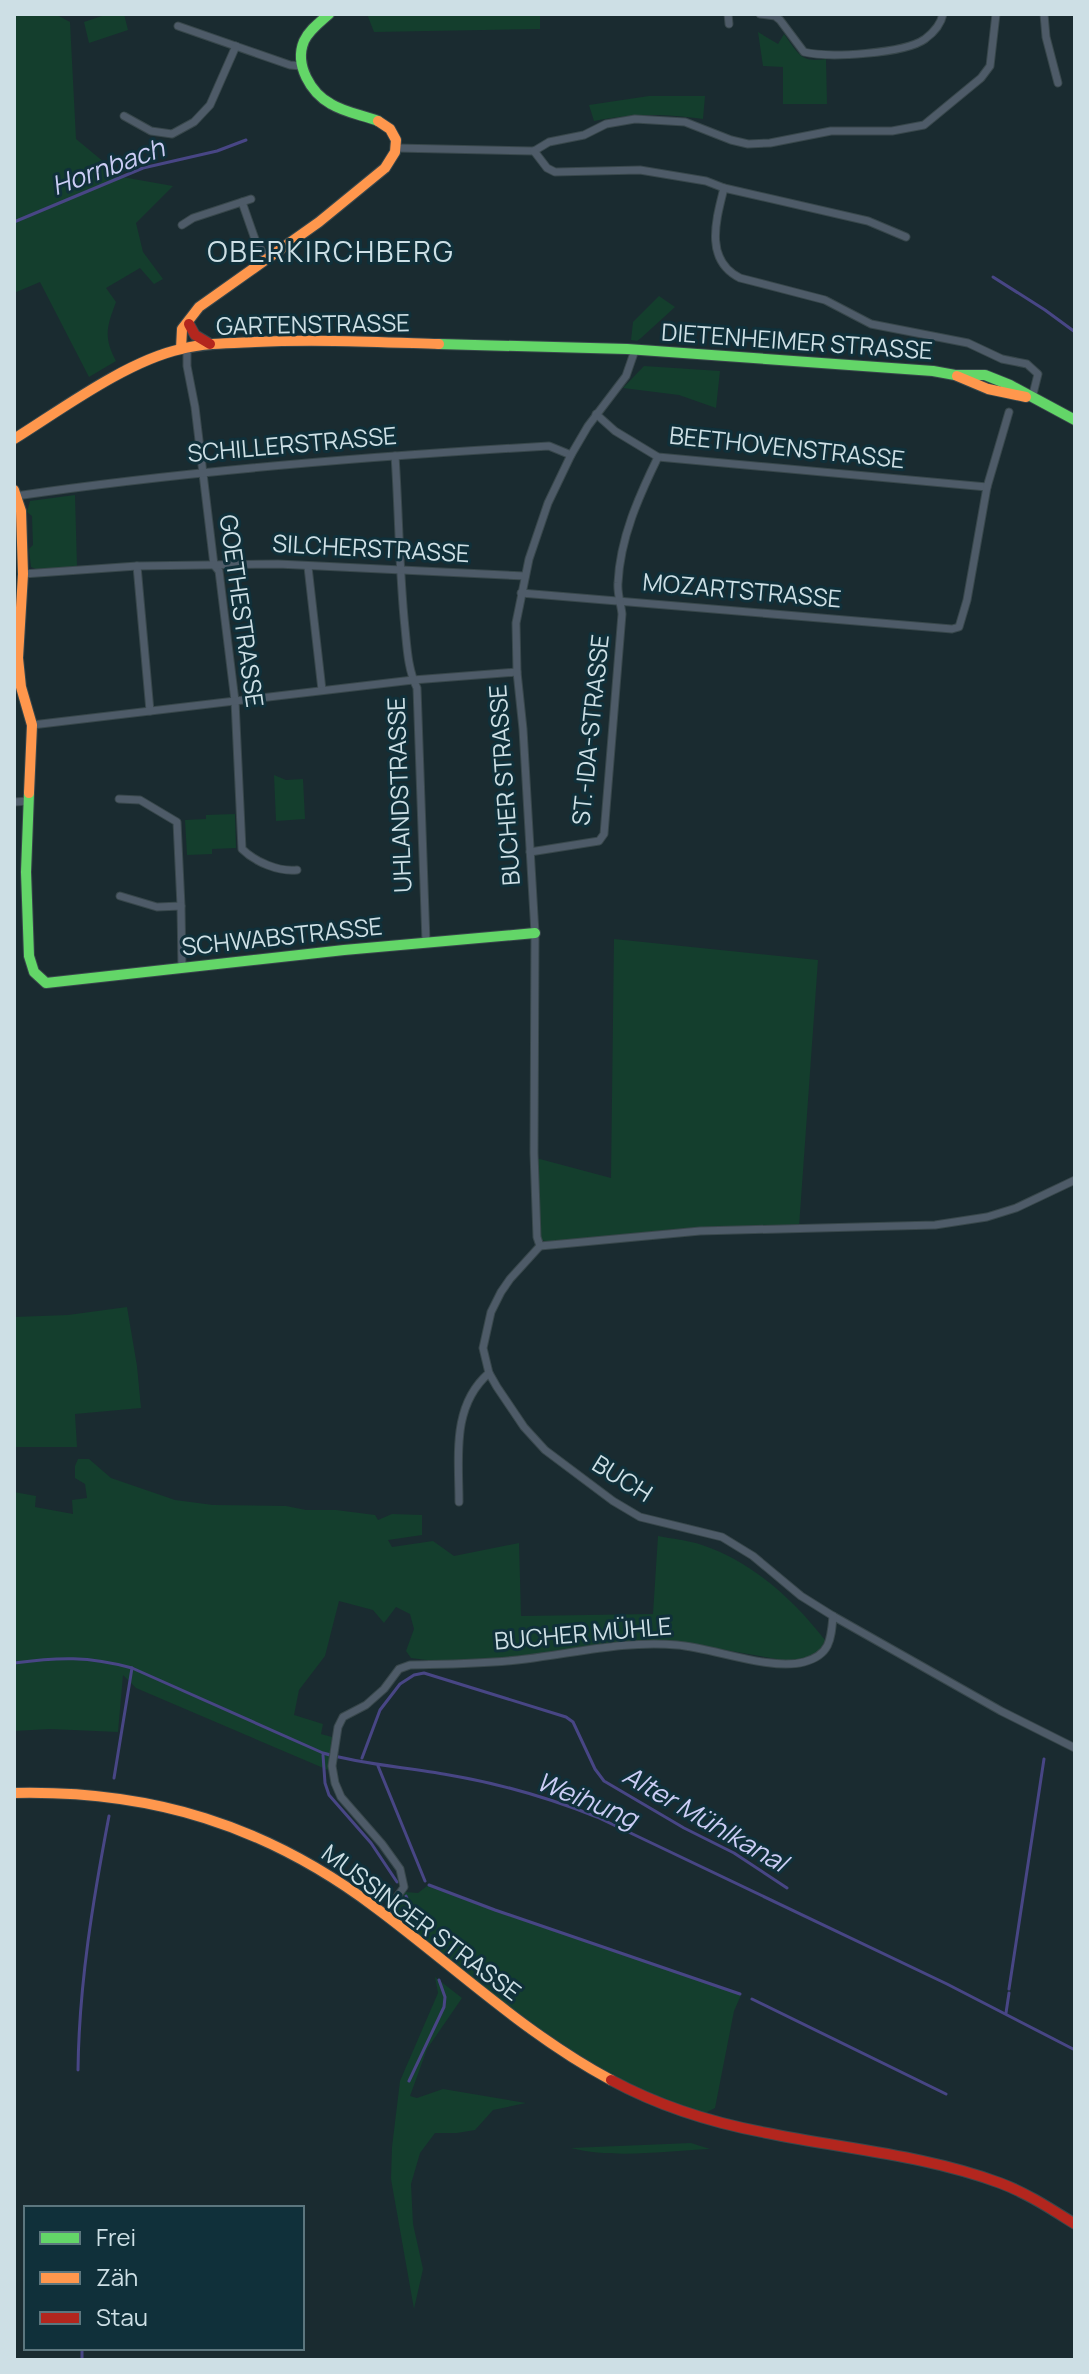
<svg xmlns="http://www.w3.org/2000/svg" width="1089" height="2374" viewBox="0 0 1089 2374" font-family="Manrope,sans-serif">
<rect width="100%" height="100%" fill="#1a2b30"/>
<g fill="#143e2d">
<path d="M 14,14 L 55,14 L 70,22 L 76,139 L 122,177 L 173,186 L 136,223 L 143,252 L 163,279 L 154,284 L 140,268 L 106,288 L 116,302 C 107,326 103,337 116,361 L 89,377 L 40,282 L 14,293 Z"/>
<polygon points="108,14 124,14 128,30 89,43 84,22"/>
<polygon points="367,14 540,14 540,29 374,32"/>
<path d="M 758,32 L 778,44 L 784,34 C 799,54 800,63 826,59 L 827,104 L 783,104 L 783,67 L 763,66 Z"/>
<path d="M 649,96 L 705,96 L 703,119 C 661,114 636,113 594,121 L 589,105 Z"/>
<polygon points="659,296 675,307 641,338 637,341 631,340 633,322"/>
<polygon points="644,366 720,371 716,408 679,395 623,388"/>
<polygon points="75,495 77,567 36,569 31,567 29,549 33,545 32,516 27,512 30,501"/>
<polygon points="274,775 286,780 303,779 305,819 276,821"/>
<polygon points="235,814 236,848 212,849 212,854 187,855 185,820 206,819 206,815"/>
<polygon points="614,939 818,960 799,1227 673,1229 549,1244 541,1239 536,1158 611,1178"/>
<polygon points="127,1307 137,1366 141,1408 75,1414 77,1447 14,1447 14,1317 68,1315"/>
<path d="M 78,1459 L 89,1459 L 111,1478 L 175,1500 L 213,1505 L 286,1506 L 306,1510 L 336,1510 L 375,1515 L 378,1520 L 392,1514 L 422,1515 L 422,1535 L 388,1540 L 392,1547 L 433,1541 L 454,1556 L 519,1543 L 521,1616 L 653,1614 L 658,1536 C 672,1539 688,1540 702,1545 C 751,1561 793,1599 825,1640 C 817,1660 802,1660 782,1660 L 691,1644 L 490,1659 L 434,1661 L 411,1658 L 406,1651 L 414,1629 L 410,1614 L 396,1607 L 384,1623 L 373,1610 L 339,1601 L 325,1656 L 299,1690 L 294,1715 L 323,1724 L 321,1734 L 332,1737 L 328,1770 L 136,1688 L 123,1675 L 118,1732 L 50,1729 L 14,1731 L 14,1492 L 36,1496 L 35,1507 L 73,1514 L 72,1500 L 87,1498 L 85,1484 L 75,1478 L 75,1466 Z"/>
<path d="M 427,1886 L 496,1911 L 741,1995 L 734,2011 L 715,2108 L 705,2113 C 664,2099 625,2084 588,2062 C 521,2023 462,1970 402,1922 L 397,1908 L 405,1892 L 418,1893 Z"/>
<polygon points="435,1977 462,1998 427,2049 410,2096 417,2098 443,2089 526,2103 493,2110 475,2130 457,2133 435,2133 420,2153 411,2184 413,2224 423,2269 414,2309 391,2179 392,2147 400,2081 438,1993"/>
<path d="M 691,2143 L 710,2149 C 665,2151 615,2159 571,2148 Z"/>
</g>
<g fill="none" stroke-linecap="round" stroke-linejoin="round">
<g stroke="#484685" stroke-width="3">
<polyline points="14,222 143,168 217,151 246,140"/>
<polyline points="993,277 1045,310 1075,332"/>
<path d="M 14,1663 C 59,1657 88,1656 132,1668 L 323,1753 C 364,1765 407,1767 449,1775 C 502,1784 547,1797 597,1817 L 947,1984 L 1075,2050"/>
<polyline points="323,1755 325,1783 329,1795 371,1843 397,1882"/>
<polyline points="362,1758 380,1710 400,1684 414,1675 424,1673 566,1717 573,1722 595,1769 604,1781 684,1828 734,1853 787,1888"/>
<polyline points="378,1766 425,1881"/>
<polyline points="114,1778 132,1668"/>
<polyline points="429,1885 495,1910 740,1994"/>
<polyline points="406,1896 420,1928"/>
<polyline points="1009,1989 1044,1759"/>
<polyline points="752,1999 946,2094"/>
<polyline points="1006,2013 1009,1993"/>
<path d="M 78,2070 C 79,1984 93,1900 109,1816"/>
<polyline points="409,2081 444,2007 445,1997 439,1980"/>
<polyline points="82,2348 82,2360"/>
</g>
<g stroke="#38474b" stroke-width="9">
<g id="street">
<polyline points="728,14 729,24"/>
<path d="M 760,14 L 775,16 L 780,20 L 804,52 C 828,58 904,54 925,39 C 933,33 941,24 943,14"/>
<polyline points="1044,14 1046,37 1058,83"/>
<polyline points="178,26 290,65 301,66"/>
<polyline points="124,116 151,131 172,134 194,122 210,105 236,46"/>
<polyline points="396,148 534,151"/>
<polyline points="534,151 549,142 584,135 606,124 635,119 685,122 731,140 748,144 770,143 831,131 892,131 924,125 981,78 990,66 996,14"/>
<polyline points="534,151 547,168 555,172 640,170 706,181 724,188 868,221 906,237"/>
<path d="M 724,188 C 716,220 704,260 740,278 L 825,300 L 871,324 L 968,343 L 1002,359 L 1027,364 L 1038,374 L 1032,398"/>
<polyline points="242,202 256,242 265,256"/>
<polyline points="182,225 193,218 251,199"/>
<path d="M 187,348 L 187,366 L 195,407 L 214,565 L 219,571 L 235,701 L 242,849 C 255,862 279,872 297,870"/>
<polyline points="596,414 615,431 658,457 987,487"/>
<path d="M 395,456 C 399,513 399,571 405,628 C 407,648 408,670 417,688 L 426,942"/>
<path d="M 16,496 C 193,470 371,456 549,446 L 571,455"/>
<polyline points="137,566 150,711"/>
<polyline points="308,567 322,690"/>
<polyline points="23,574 137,566 278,564 525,576"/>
<polyline points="521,593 952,629 959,627 967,600 987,487 1009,412"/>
<polyline points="32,725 413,680 517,672"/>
<polyline points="119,799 140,800 177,822 181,906"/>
<polyline points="14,802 29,801"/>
<path d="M 530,852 L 599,841 L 604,834 L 622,614 C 621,604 617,593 618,583 C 620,538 639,496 658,457"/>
<polyline points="120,896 157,907 181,906 182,968"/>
<polyline points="540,1246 537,1237 534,1153 535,933 523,729 517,672 516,623 529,559 548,503 571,455 588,426 626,376 635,350"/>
<polyline points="540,1246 510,1279 501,1292 491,1312 483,1348 489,1373 497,1387 524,1427 545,1450 613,1501 640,1517 722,1537 753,1556 801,1596 833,1616 1001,1711 1075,1748"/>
<polyline points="540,1246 700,1231 935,1225 987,1217 1016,1208 1075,1180"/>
<path d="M 459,1502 C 459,1457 451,1406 489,1373"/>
<path d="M 384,1915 L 404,1887 L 400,1869 L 382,1844 L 341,1797 L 335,1783 L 332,1766 L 338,1727 L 343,1717 L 366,1705 L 384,1689 L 399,1669 L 410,1665 C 448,1664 487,1664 526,1659 C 575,1653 628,1640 677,1645 C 714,1648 770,1671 804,1662 C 830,1655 831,1640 833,1616"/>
</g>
</g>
<g stroke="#38474b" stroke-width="12">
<g id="fast">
<path d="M 329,14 C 320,22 309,30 304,41 C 294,65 311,93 331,104 C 346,113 363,115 378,121"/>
<polyline points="439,344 627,349 933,371 955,375 985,375 1010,385 1075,420"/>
<polyline points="29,793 26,872 29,956 34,972 46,983 344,950 535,933"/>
</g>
</g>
<g stroke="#38474b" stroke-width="12">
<g id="slow">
<polyline points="181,349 182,329 199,307 319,222 385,168 395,152 396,140 390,129 378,121"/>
<polyline points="957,376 988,389 1026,397"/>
<path d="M 14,439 C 62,409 127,361 181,349 C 205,343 231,343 255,342 C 316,339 378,342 439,344"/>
<polyline points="14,490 21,511 23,574 18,658 21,687 32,725 29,793"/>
<path d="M 14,1793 C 151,1790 266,1825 376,1908 C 454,1966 525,2034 611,2080"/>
</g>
</g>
<g stroke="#38474b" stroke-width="12">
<g id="jam">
<polyline points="189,324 195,335 210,344"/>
<path d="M 611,2080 C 659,2106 713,2123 767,2133 C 845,2149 925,2155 1000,2183 C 1027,2193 1051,2209 1075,2224"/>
</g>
</g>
<use href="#street" stroke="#4e5b68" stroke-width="7"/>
<use href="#fast" stroke="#63d668" stroke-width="10"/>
<use href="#slow" stroke="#ff974d" stroke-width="10"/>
<use href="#jam" stroke="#b3261e" stroke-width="10"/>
</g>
<g text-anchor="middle" stroke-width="6" stroke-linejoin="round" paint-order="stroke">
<g font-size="24" fill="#cddfe5" stroke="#10303a">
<text transform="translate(313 325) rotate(-1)" y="8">GARTENSTRASSE</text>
<text transform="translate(797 342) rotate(4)" y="8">DIETENHEIMER STRASSE</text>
<text transform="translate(292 445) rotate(-5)" y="8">SCHILLERSTRASSE</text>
<text transform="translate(787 448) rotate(6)" y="8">BEETHOVENSTRASSE</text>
<text transform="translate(371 549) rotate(3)" y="8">SILCHERSTRASSE</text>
<text transform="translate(742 591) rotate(5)" y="8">MOZARTSTRASSE</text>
<text transform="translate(241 611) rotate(82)" y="8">GOETHESTRASSE</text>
<text transform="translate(591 730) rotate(-84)" y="8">ST.-IDA-STRASSE</text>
<text transform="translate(505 785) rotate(-94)" y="8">BUCHER STRASSE</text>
<text transform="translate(400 795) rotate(-92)" y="8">UHLANDSTRASSE</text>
<text transform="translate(282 937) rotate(-6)" y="8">SCHWABSTRASSE</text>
<text transform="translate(622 1479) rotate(32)" y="8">BUCH</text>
<text transform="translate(583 1634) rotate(-5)" y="8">BUCHER MÜHLE</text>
<text transform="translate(421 1923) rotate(37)" y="8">MUSSINGER STRASSE</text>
</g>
<g font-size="26" font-style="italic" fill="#cbcdf5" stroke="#10303a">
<text transform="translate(108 167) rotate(-20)" y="9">Hornbach</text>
<text transform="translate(587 1800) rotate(22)" y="9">Weihung</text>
<text transform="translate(705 1819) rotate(30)" y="9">Alter Mühlkanal</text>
</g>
<g font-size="28" letter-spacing="2" fill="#cddfe5" stroke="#10303a">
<text x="331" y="262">OBERKIRCHBERG</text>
</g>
</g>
<rect width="1089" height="2374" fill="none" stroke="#cddfe5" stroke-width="32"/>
<rect x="24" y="2206" width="280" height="144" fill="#10303a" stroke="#5c767e" stroke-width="2"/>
<rect x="40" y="2232" width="40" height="12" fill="#63d668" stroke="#5c767e" stroke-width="2"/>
<text x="96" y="2246" font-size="24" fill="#cddfe5">Frei</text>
<rect x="40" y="2272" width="40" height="12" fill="#ff974d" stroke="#5c767e" stroke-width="2"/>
<text x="96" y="2286" font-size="24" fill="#cddfe5">Zäh</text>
<rect x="40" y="2312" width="40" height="12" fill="#b3261e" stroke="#5c767e" stroke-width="2"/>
<text x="96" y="2326" font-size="24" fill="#cddfe5">Stau</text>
</svg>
